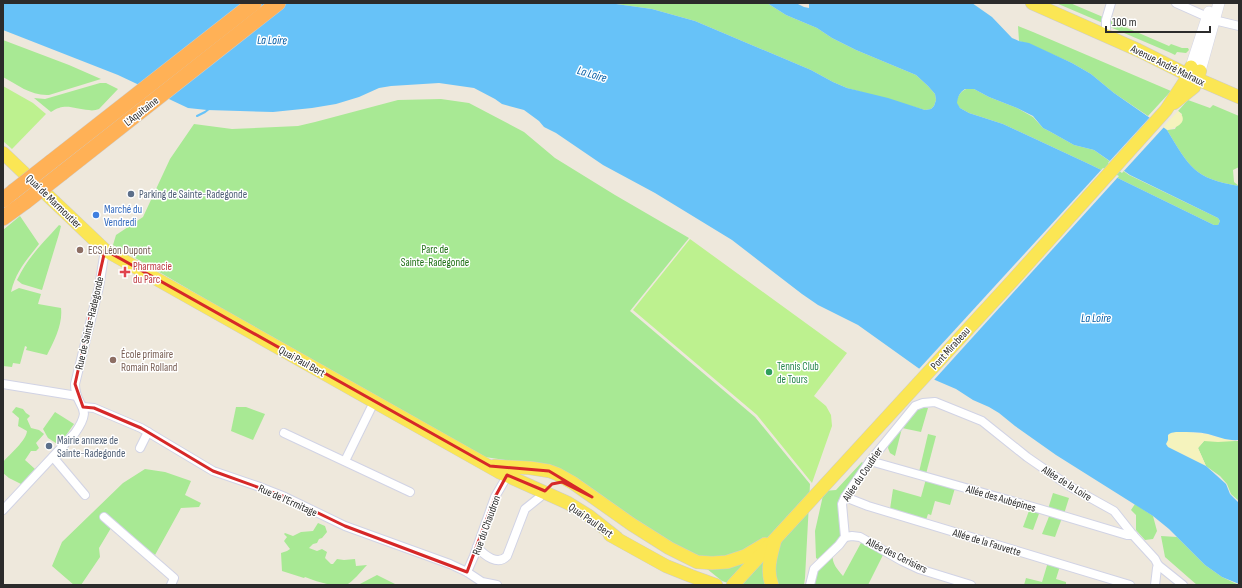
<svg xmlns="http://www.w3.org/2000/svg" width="1242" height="588" viewBox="0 0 1242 588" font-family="'Sofia Sans Condensed',sans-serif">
<rect width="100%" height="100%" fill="#eee8dc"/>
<g fill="#a8e994">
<polygon points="609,3 767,3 786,15 817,28 832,38 856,50 916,75 928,86 935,94 936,100 934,106 931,109 925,110 847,88 833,82 811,70 695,21 652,9"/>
<polygon points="1056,3 1070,3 1103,17 1103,23"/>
<polygon points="1110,16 1113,17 1111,21 1169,46 1171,44 1182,48 1188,48 1189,50 1186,53 1177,52 1175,55 1171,53 1110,27 1108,18"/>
<polygon points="1018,26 1033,32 1171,91 1148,116 1114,93 1091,74 1072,63 1029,44 1019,41"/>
<path d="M 3,40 L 69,65 L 101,79 L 49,95 C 31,96 18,85 3,77 Z"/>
<path d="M 100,83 L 106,83 L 118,89 L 99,109 C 96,110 92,111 89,110 C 74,109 65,102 51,112 L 34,98 L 45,99 Z"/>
<path d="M 966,89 L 974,89 L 989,97 L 1017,108 L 1033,117 L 1043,128 L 1049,131 L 1074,145 L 1094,150 L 1129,175 L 1218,218 L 1220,221 L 1218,225 L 1214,225 L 1089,164 L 1003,124 L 969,113 L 960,108 L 956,103 C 958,96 960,92 966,89 Z"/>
<polygon points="441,99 469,103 524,132 555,158 615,195 689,238 630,311 755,417 810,484 805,578 804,585 734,585 722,581 686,552 553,467 485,457 214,304 113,245 116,235 143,217 170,159 194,124 232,129 298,126 315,122 398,100"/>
<path d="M 1188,100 L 1210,108 L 1213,105 L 1239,116 L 1239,167 L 1233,170 L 1234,182 L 1239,186 C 1194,179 1189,166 1167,130 L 1175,129 L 1182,114 L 1178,111 Z"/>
<path d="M 20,216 L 39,244 C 26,261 16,271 11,292 L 19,288 L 41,294 L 38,304 L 61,308 C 63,324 54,341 47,355 L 26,350 L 27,347 L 25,346 L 20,364 L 13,363 L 12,367 L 3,366 L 3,230 Z"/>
<path d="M 59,225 L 61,226 L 59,234 L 42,290 L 22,284 L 17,280 C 28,257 42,244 59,225 Z"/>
<path d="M 16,407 L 23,409 L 26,413 L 29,415 L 30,416 L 27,419 L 31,428 L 39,430 L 44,434 L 36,443 L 39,448 L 36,451 L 31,451 L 25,460 L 35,469 L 21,484 L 9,478 L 3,473 L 3,462 C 10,454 26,441 27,431 L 18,426 L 19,418 L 12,412 Z"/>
<polygon points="236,407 246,407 265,414 253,440 231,431"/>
<polygon points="920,407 928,408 921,432 902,428 895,456 890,453 888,448 889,441"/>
<polygon points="55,412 74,424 59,445 48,438 43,429"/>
<polygon points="928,434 936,436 926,474 919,472"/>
<polygon points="1204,441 1239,441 1239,501 1231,494 1227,484 1220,476 1206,466 1198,448"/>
<polygon points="862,462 863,463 838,501 842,537 819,560 816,558 815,531 824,491 836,490"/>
<polygon points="145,469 165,472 191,481 185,495 201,503 199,507 181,508 155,555 114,523 99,548 100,557 81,585 74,585 52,566 62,542 123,483"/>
<polygon points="926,479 955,488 950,505 935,501 930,519 931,515 928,514 926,520 890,509 893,489 921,497"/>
<polygon points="1053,493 1069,498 1064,514 1048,509"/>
<polygon points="1135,504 1153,516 1157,531 1153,539 1145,540 1136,530 1136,515 1131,510"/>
<polygon points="1030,508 1040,511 1033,530 1023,527"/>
<polygon points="1050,514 1062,518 1055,537 1042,534"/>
<path d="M 318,523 L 325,526 L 327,532 L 322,538 L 319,539 L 317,543 L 313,544 L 309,548 L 317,551 L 322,549 L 327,552 L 325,558 L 331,564 L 333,564 L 337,559 L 344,560 L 355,559 L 356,566 L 367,565 C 362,570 352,583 346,585 C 335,588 315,581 305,577 L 304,578 L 282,571 L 281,553 L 287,551 L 290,549 L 284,541 L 287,537 L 284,534 L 285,533 L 293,536 L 301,532 L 313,531 Z"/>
<polygon points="1161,536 1177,537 1205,565 1222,577 1239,585 1197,585 1165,557"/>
<path d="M 862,541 L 884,553 L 868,585 L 813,585 L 818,569 L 833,554 C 831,563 838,570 843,576 Z"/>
<polygon points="1048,562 1060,566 1056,579 1066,582 1066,585 1024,585 1026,578 1042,582"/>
<polygon points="377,575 397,585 358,585"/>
</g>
<g fill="#f5f3bd">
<path d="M 1178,111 C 1190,121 1177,128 1167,130 L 1163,127 Z"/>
<polygon points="1174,432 1189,432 1207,434 1216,437 1235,441 1218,442 1204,441 1198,448 1206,466 1168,447 1166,444 1168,435 1171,433"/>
</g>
<g fill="#bdf18f">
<polygon points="3,86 33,103 46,114 12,149 3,141"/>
<polygon points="690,239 847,353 814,396 826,406 831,415 832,426 812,483 757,415 633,310"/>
</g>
<path fill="#67c2f8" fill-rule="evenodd" d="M 3,3 L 609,3 L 652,9 L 695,21 L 811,70 L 833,82 L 847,88 L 888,98 L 925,110 L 931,109 L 934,106 L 936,100 L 935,94 L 928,86 L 916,75 L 856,50 L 832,38 L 817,28 L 786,15 L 767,3 L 796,3 L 804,7 L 809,8 L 809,3 L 972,3 L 992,17 L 1012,38 L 1019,41 L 1029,43 L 1072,63 L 1091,74 L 1114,93 L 1163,127 L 1167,130 C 1189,166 1194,179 1239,186 L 1239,440 C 1228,441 1218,437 1208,434 C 1199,432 1189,432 1179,432 C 1175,432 1171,432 1168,435 L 1168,440 L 1166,444 L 1168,447 L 1206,466 L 1226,484 L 1230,494 L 1239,503 L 1239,584 L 1222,577 L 1205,565 L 1169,529 L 1153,516 L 1056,455 L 1015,426 L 999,413 L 989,407 L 973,400 L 956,389 L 935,380 L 858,325 L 818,305 L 802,294 L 732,240 L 655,193 L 603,165 L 556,133 L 544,127 L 539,121 L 524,110 L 502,104 L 495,99 L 474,88 L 439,83 L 391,86 L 379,88 L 359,97 L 336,104 L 312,108 L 273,112 L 207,110 L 188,108 L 118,75 L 3,30 ZM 965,89 L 974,89 L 989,97 L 1017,108 L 1033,116 L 1043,128 L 1049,131 L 1074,145 L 1094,150 L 1130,175 L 1218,218 L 1220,221 L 1218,225 L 1214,225 L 1089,164 L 1003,124 L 969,113 L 960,108 L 957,103 C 958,96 960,92 965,89 Z"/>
<g fill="#eee8dc">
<polygon points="1151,116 1165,126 1122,173 1108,163"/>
<polygon points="1103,168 1119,176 933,381 918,370"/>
</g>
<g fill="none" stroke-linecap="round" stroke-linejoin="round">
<polyline stroke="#67c2f8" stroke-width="2" points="197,116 205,112 209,109"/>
<g stroke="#d1d3e5" stroke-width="10">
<g id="minor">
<polyline points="1176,3 1214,20 1239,26"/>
<polyline points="1106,28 1106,20 1111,3"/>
<polyline points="3,384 77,396"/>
<polyline points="83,407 94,408 141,428 213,471 257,486 285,497 345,526 450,564 467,572 482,582 497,585"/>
<polyline points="284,433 410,492"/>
<polyline points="140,448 148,432"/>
<polyline points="53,457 85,495"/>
<polyline points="345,461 374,402"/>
<polyline points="870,461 1040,509 1127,535 1133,535"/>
<polyline points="845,497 868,506 1130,585"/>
<path d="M 3,510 L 75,433 C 95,404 75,410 75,384 L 99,287 L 105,250"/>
<polyline points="104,517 174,578 171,585"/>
<polyline points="845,537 852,536 860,537 902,561 919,569 971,585"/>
<path d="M 477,547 C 485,556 498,566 507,556 L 525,509 L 540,497"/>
<polyline points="467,572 474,556 495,497 506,478"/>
<polyline points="810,585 814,569 839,545 845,537 842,504 845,497 870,461 915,406 923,403 935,402 982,421 1027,457 1069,486 1114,511 1133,535 1155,559 1158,565 1183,585"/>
<polyline points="1155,585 1157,568 1158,565"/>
</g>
</g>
<g stroke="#d1d3e5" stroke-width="12">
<g id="secondary">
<polyline points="1191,67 1209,12"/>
<polyline points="1200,71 1219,3"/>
</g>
</g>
<g stroke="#ccc" stroke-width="14">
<g id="primary">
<polyline points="1032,3 1138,50 1188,75 1239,97"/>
<polyline points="1174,103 1194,87 1200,71"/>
<polyline points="3,153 105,250 499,472 568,503 589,516 617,538"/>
<polyline points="494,466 530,468 549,471 557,474 573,483 631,524 669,548 697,562 712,563 727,562 745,556 765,544"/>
<polyline points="610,535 666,566 691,576 716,585"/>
<polyline points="733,585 1014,279 1166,110 1185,81 1191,67"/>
<path d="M 772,585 C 766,570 771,555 775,540"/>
</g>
</g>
<g stroke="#ccc" stroke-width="16">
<g id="motorway">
<polyline points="51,162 254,3"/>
<polyline points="62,173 278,3"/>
<polyline points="3,200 14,191"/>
<polyline points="3,218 25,202"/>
</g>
</g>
<use href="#minor" stroke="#fff" stroke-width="8"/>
<use href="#secondary" stroke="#fff" stroke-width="11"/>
<use href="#primary" stroke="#fbe654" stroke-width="13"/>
<use href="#motorway" stroke="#ffb156" stroke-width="15"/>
<g stroke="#ccc" stroke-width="16" stroke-linecap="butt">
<g id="motorway-bridge">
<polyline points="14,191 51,162"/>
<polyline points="25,202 62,173"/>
</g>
</g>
<use href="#motorway-bridge" stroke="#ffb156" stroke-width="15"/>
</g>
<path fill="none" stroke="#d62828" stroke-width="3" stroke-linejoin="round" d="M 105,250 L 490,466 L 549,471 L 592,497 L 562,482 L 552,484 L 545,491 L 507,475 L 495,497 L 467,572 L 345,526 L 285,497 L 213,471 L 141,428 L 94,408 L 83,407 L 75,384 Z"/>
<g fill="#5c6f8a" stroke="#fff" stroke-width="1.5">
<circle cx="131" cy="194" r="4"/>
<circle cx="49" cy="446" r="4"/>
</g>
<circle fill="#3f7fe0" stroke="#fff" stroke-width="1.5" cx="96" cy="215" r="4"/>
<g fill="#8d6e63" stroke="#fff" stroke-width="1.5">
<circle cx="80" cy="250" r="4"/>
<circle cx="113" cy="360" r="4"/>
</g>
<path fill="#e0444e" stroke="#fff" stroke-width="1.5" d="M123 266h4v4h4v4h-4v4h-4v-4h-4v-4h4z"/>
<circle fill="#2e9e5b" stroke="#fff" stroke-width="1.5" cx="769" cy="372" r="4"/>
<g text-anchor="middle" stroke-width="3" stroke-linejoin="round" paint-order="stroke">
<g font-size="11" fill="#2b2b2b" stroke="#fff">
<text transform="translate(1168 65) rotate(26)" y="4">Avenue André Malraux</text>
<text transform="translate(141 111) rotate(-38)" y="4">L'Aquitaine</text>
<text transform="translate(54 201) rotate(44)" y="4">Quai de Marmoutier</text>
<text transform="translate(89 323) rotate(-77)" y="4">Rue de Sainte-Radegonde</text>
<text transform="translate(950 348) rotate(-48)" y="4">Pont Mirabeau</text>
<text transform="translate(302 361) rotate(29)" y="4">Quai Paul Bert</text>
<text transform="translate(862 474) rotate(-56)" y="4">Allée du Coudrier</text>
<text transform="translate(1067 483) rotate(32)" y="4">Allée de la Loire</text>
<text transform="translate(1001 498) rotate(16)" y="4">Allée des Aubépines</text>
<text transform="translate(288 500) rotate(24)" y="4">Rue de l'Ermitage</text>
<text transform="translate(591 520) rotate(35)" y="4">Quai Paul Bert</text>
<text transform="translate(486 525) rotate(-70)" y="4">Rue du Chaudron</text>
<text transform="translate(987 542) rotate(17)" y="4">Allée de la Fauvette</text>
<text transform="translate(897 555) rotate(26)" y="4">Allée des Cerisiers</text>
</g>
<g font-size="11" fill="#4e5e75" stroke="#fff" text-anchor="start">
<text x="139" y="198">Parking de Sainte-Radegonde</text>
<text x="57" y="444">Mairie annexe de<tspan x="57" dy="13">Sainte-Radegonde</tspan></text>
</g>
<g font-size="11" fill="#366cbe" stroke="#fff" text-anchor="start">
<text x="104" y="213">Marché du<tspan x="104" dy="13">Vendredi</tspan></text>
</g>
<g font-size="11" fill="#1e6f15" stroke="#fff">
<text x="435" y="253">Parc de<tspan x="435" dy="13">Sainte-Radegonde</tspan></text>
</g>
<g font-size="11" fill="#785e54" stroke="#fff" text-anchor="start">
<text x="88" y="254">ECS Léon Dupont</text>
<text x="121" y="358">École primaire<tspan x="121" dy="13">Romain Rolland</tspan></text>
</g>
<g font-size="11" fill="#be3a42" stroke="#fff" text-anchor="start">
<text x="133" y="270">Pharmacie<tspan x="133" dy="13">du Parc</tspan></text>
</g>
<g font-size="11" fill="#27864d" stroke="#fff" text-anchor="start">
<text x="777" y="370">Tennis Club<tspan x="777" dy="13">de Tours</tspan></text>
</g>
<g font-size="12" font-style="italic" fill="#035da7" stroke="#fff">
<text transform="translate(272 40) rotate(1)" y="4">La Loire</text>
<text transform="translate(592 74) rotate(17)" y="4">La Loire</text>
<text x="1096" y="322">La Loire</text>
</g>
</g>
<rect width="1242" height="588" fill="none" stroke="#2b2b2b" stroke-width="8"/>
<path d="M1106 26v6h104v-6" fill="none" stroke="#2b2b2b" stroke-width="2"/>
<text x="1112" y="26" font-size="12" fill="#2b2b2b" stroke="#ffffff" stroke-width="3" paint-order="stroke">100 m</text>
</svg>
